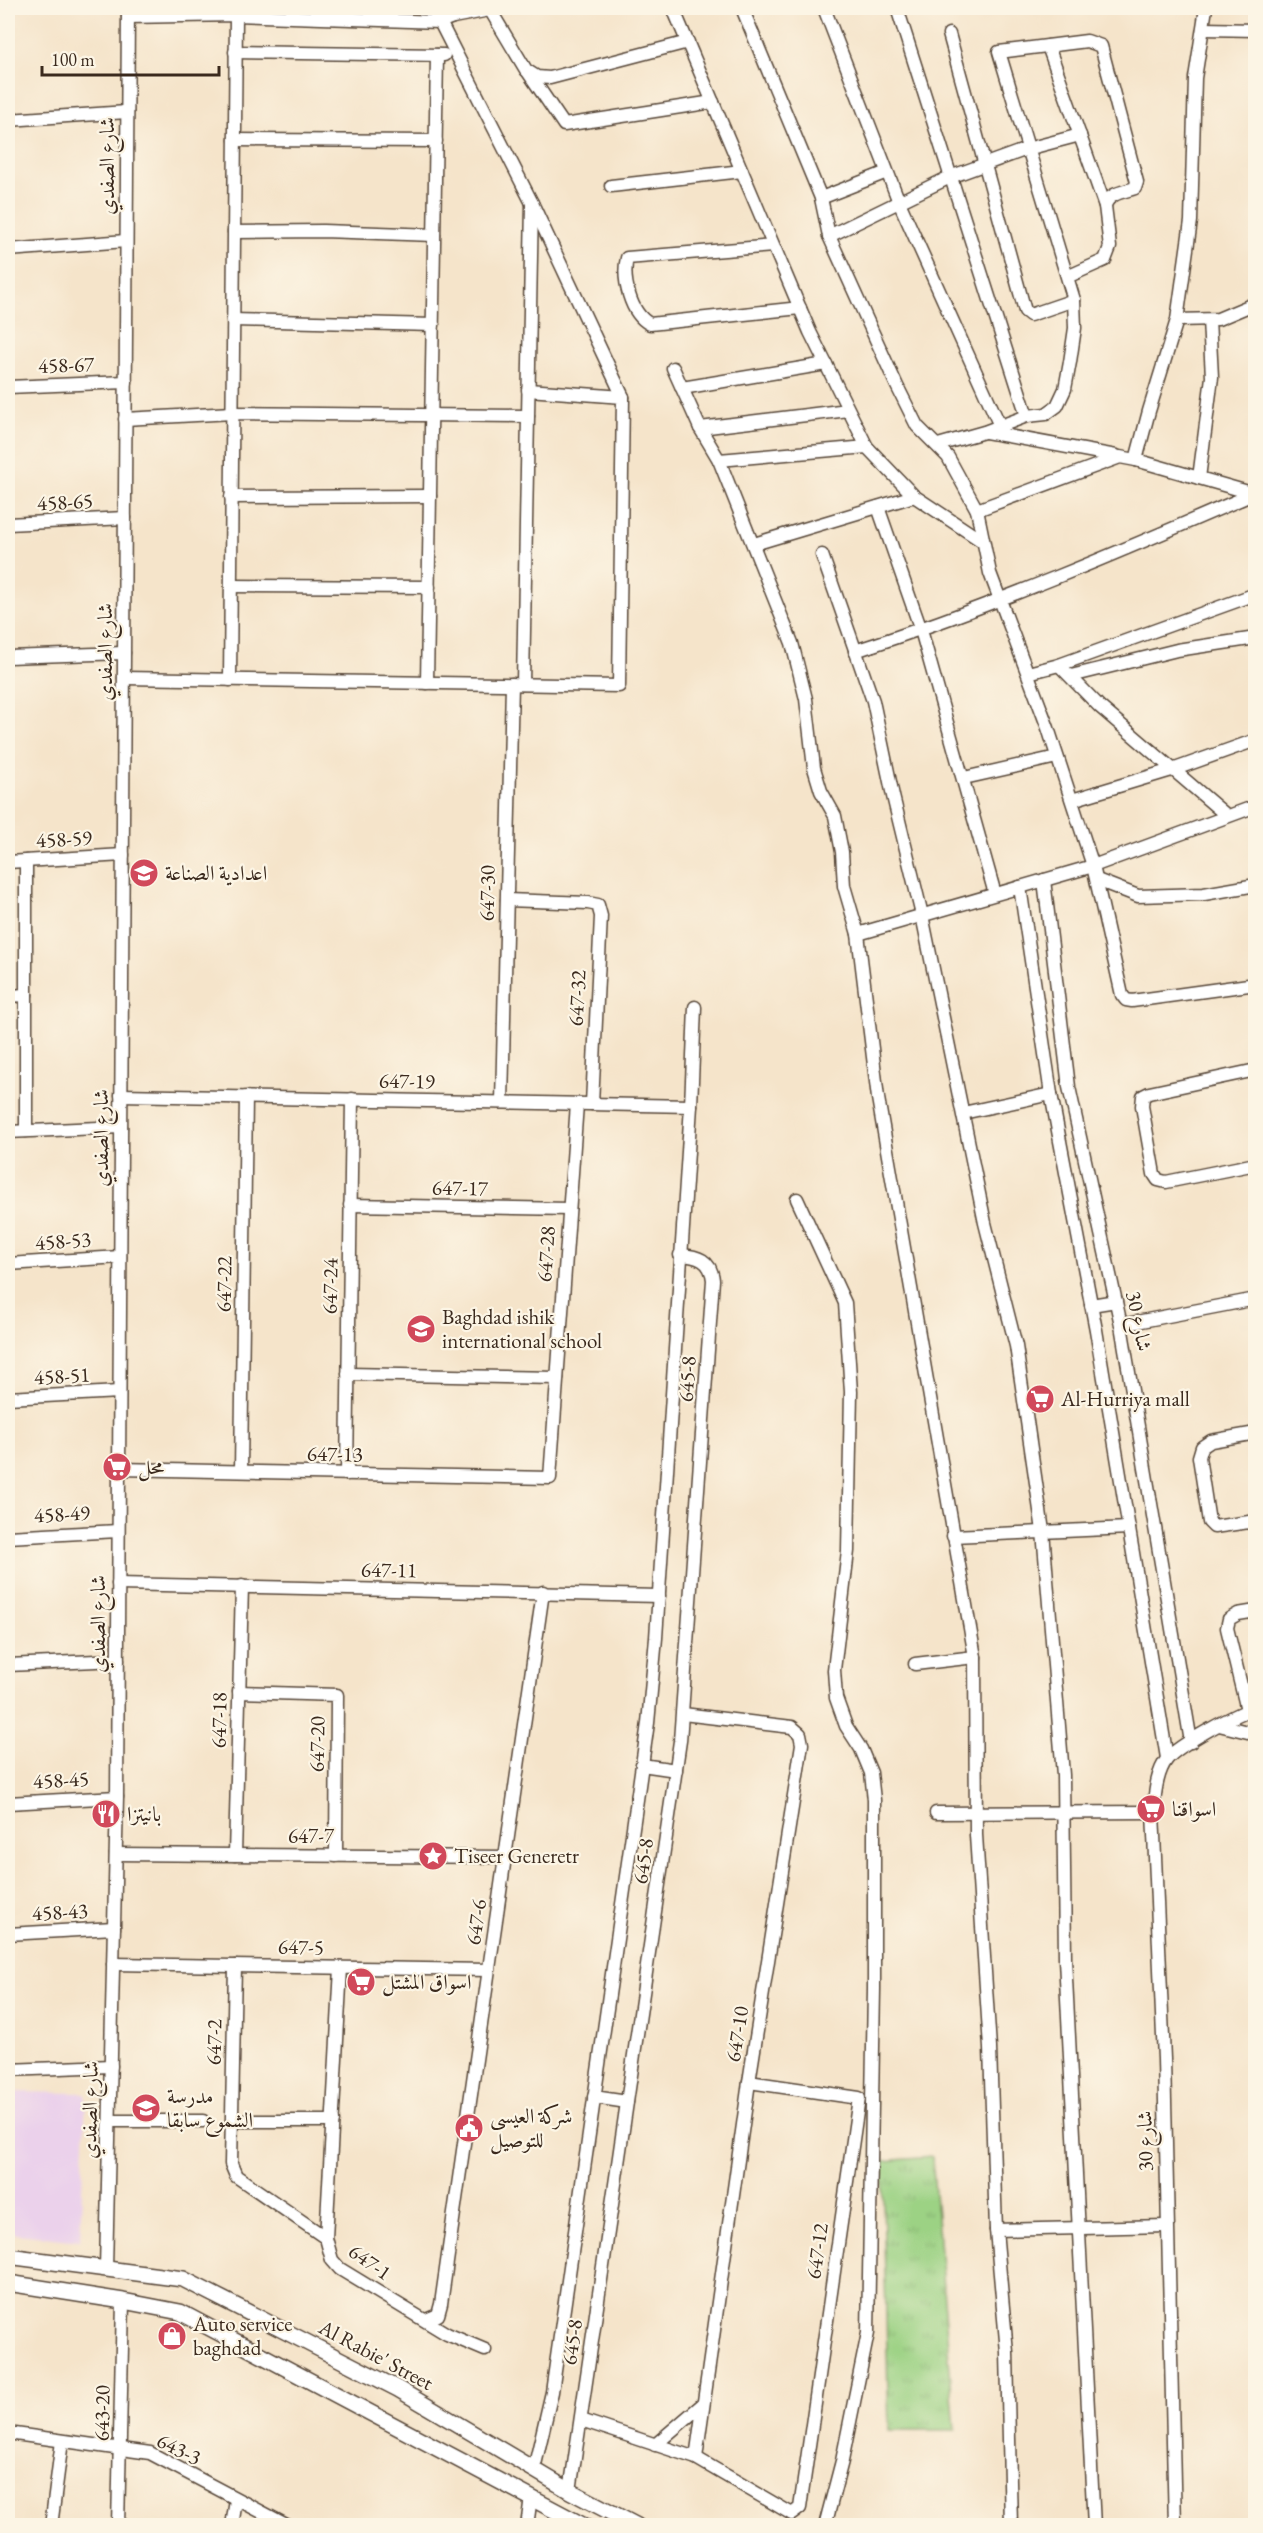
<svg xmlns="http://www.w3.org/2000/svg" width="1263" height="2533" viewBox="0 0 1263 2533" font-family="'EB Garamond',Amiri,serif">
<defs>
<pattern id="grass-tufts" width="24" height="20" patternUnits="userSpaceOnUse" patternTransform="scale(1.5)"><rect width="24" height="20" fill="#9cd284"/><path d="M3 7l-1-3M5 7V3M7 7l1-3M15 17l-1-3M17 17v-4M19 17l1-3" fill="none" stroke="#87b472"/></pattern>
</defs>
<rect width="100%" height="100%" fill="#fcf5e5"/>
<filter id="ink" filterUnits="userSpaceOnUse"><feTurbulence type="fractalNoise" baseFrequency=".0167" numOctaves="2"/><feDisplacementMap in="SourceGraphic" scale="12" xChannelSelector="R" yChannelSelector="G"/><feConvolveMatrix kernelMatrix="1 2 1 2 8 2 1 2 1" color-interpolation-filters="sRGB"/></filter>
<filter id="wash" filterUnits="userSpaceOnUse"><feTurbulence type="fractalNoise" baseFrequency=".008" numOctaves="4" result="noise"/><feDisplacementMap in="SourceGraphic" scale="24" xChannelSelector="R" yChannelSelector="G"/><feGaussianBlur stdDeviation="1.35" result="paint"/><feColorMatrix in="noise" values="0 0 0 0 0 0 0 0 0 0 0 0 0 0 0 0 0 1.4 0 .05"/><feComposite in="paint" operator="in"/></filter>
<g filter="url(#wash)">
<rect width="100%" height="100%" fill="#f5e4ca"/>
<polygon fill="#ebd1eb" points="8,2092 86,2093 80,2241 8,2233"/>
<polygon fill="url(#grass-tufts)" stroke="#6c7e51" stroke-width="1.5" points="932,2157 955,2430 889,2430 882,2161"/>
</g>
<g filter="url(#ink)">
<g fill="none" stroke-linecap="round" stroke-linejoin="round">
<g stroke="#574638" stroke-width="15">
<g id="minor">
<polyline points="489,8 526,70 537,77 550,78 688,42"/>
<polyline points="673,8 810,332 867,447 914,496 982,541"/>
<polyline points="742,8 821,198 829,236 897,386 917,426 948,457 977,510 990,573 1048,728 1093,866 1122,995 1126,1000 1132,1001 1256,984"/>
<polyline points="824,8 899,202 1000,426"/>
<polyline points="897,8 1027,416"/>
<polyline points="128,17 236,15 440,22 453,17 456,8"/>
<polyline points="453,17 500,8"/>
<polyline points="440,22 532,203 623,397"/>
<polyline points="1204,29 1256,30"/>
<polyline points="949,34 1025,311 1030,315 1074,300"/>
<polyline points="1048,46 1105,206"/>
<polyline points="235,52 444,55"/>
<polyline points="528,72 564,125 713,102"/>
<polyline points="8,120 127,112"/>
<polyline points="235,140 436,141"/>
<polyline points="611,186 742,171"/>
<polyline points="821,198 887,172"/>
<polyline points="234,232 323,231 434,235"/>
<polyline points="829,236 950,177 1027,149 1080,135"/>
<path d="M 773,246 L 627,258 C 622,278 630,314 650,324 L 800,308"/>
<polyline points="8,250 126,241"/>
<polyline points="233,320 433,325"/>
<polyline points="1177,320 1218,319 1256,303"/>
<polyline points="673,368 700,428 719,460 792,643 806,699 814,768 821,791 835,816 842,852 844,886 858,934 878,1098 975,1657 976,1835 990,2048 996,2230 1007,2352 1011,2526"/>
<polyline points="8,387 126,382"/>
<polyline points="682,388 826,364"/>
<polyline points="125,419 232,413 528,416"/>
<polyline points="700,428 848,410"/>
<polyline points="986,432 1116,456"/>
<path d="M 938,445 L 984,432 L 1027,416 L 1046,414 L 1057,406 L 1065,389 L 1070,362 L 1075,328 L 1074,300 L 999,52 L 1087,41 L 1101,46 L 1137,182 L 1135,188 C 1124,192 1108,193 1105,206 L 1110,247 L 1105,260 L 1067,277"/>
<polyline points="719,460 867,447"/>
<polyline points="1136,460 1149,411 1177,320 1191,221 1195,78 1206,8"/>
<polyline points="1199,478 1212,377 1209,320"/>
<polyline points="231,497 430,496"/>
<polyline points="878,507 921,630 995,894"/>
<polyline points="977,510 1120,457 1136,460 1255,494"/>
<polyline points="8,524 125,518"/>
<polyline points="754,544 914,496"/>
<polyline points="822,555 873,701 893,796 922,915 985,1223 1016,1346 1043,1531 1063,1775 1065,1959 1094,2526"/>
<polyline points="231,586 429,587"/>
<path d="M 855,651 C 991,607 1122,551 1253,494"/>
<polyline points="8,657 124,653"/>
<polyline points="1059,665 1100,707 1226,815"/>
<polyline points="1028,673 1059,665 1256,594"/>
<polyline points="1071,676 1177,650 1256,638"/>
<polyline points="124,678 619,686 623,397 528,390"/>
<polyline points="230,680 236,15"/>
<polyline points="427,683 437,55"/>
<polyline points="523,684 532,203"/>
<polyline points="964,778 1057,757"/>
<polyline points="1072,800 1175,769 1256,740"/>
<polyline points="26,861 26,1131"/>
<polyline points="8,862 123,855"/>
<polyline points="1044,880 1069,1087 1121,1325 1191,1742"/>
<polyline points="1097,880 1138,896 1204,894 1256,885"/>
<polyline points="1020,887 1051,1094 1096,1330 1167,1758"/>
<polyline points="507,900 588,903 598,905 601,916 592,1104"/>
<polyline points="858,934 1093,866 1256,806"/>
<polyline points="8,996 26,995"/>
<polyline points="1256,1070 1149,1093 1143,1096 1142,1106 1154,1174 1158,1180 1166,1182 1256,1164"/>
<polyline points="121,1095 691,1106"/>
<polyline points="502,1102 512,684"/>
<polyline points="963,1113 1051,1094"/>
<polyline points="8,1132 121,1127"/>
<polyline points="797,1199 845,1303 851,1392 848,1551 834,1670 836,1698 846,1726 861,1749 871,1773 874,1800 874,1989 868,2333 842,2461 825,2526"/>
<polyline points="350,1205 569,1209"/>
<polyline points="8,1264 120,1257"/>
<polyline points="1091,1305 1116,1301"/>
<polyline points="1121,1325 1256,1299"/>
<polyline points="348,1374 557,1378"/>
<polyline points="8,1398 119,1392"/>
<polyline points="1256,1433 1211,1441 1202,1447 1199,1457 1209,1522 1214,1527 1256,1521"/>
<polyline points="119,1469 550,1478 577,1104"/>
<polyline points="241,1471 246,1097"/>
<polyline points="347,1474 352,1099"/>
<polyline points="953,1536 1129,1528"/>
<polyline points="8,1537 118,1531"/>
<polyline points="118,1584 659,1596"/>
<polyline points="915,1664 975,1657"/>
<polyline points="8,1665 118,1660"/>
<polyline points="239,1692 337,1695 336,1856"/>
<polyline points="1247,1710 1227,1628 1229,1619 1238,1614 1256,1611"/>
<polyline points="683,1714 792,1727 800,1734 802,1744 749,2082 696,2458"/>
<polyline points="1219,1725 1256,1734"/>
<polyline points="642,1765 676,1770"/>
<polyline points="8,1803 117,1797"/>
<polyline points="936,1813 1153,1812"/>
<polyline points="116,1854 505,1857"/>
<polyline points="235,1855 242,1586"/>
<polyline points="8,1934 114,1928"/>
<polyline points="113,1964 489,1970"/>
<polyline points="235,1966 231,2164 236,2176 326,2238 332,2260 340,2269 447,2334 485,2350"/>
<polyline points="8,2070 111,2066"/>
<polyline points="594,2097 627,2102"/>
<polyline points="110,2121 203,2121"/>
<polyline points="232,2121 333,2121"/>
<polyline points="996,2230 1166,2226"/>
<polyline points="326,2238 341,1968"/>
<polyline points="106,2269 117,1797 128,8"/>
<polyline points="426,2320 438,2315 441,2304 543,1592"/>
<polyline points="581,2420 696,2458 792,2514 800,2508 859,2098 749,2082"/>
<polyline points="8,2433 150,2453 288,2526"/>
<polyline points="655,2445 703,2404"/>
<polyline points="534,2469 552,2392 648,1723 656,1638 691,1106 695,1007"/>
<path d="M 570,2491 L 680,1741 L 713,1280 C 711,1260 698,1256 680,1255"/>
<polyline points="51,2526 62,2441"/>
<polyline points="118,2526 123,2301"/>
<polyline points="232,2526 236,2500"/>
<polyline points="527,2526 531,2497"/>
<path d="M 1175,2526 L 1164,2059 L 1153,1812 C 1155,1795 1156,1773 1167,1759 C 1177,1746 1240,1711 1256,1708"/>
</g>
</g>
<g stroke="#574638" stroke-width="18">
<g id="major">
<polyline points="8,2256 183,2279 398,2389 570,2491 637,2526"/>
<polyline points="8,2283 123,2301 180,2312 584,2526"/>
</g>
</g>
<use href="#minor" stroke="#fff" stroke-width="12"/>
<use href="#major" stroke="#fff" stroke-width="15"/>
</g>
</g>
<defs>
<g id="school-disc" transform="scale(1.5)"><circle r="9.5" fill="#d1495b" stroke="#fcf5e5"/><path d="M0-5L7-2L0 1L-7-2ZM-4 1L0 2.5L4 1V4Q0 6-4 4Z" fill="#fff"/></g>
<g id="supermarket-disc" transform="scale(1.5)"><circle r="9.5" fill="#d1495b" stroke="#fcf5e5"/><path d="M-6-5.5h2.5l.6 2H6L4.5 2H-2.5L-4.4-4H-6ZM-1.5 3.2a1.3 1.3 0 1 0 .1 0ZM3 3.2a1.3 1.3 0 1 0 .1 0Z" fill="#fff"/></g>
<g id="restaurant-disc" transform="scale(1.5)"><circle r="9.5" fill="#d1495b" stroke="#fcf5e5"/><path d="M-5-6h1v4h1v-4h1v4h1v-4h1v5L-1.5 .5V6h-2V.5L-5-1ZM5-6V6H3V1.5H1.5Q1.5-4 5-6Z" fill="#fff"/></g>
<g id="sight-disc" transform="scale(1.5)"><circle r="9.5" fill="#d1495b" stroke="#fcf5e5"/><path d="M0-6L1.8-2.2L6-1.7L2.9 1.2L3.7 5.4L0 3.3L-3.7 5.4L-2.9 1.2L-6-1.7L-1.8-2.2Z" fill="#fff"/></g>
<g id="civic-disc" transform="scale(1.5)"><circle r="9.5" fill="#d1495b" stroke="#fcf5e5"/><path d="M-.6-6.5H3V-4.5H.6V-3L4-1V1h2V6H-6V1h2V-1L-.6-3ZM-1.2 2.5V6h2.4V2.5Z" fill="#fff"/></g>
<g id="shop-disc" transform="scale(1.5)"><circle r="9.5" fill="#d1495b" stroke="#fcf5e5"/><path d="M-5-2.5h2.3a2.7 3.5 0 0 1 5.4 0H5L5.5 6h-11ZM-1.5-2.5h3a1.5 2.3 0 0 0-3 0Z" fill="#fff"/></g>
</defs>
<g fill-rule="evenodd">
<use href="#school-disc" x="144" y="873"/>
<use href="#school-disc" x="421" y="1329"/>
<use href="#supermarket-disc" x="1040" y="1399"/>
<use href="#supermarket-disc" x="117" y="1467"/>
<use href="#supermarket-disc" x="1151" y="1809"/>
<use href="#restaurant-disc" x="106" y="1814"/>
<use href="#sight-disc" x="433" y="1856"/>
<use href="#supermarket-disc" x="361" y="1982"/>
<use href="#school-disc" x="146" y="2108"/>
<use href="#civic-disc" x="469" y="2128"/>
<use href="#shop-disc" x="172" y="2336"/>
</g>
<g text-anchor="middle" stroke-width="4.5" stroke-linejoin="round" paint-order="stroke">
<g font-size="21" fill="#3b2a1e" stroke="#fcf5e5">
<text transform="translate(107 166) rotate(-90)" y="7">شارع الصفدي</text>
<text transform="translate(66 365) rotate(-2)" y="7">458-67</text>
<text transform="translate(65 502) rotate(-3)" y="7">458-65</text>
<text transform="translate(105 652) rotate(-90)" y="7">شارع الصفدي</text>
<text transform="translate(64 839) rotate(-3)" y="7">458-59</text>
<text transform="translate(487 893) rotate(-89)" y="7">647-30</text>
<text transform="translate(577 998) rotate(-87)" y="7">647-32</text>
<text transform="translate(407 1081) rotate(1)" y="7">647-19</text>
<text transform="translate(101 1138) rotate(-90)" y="7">شارع الصفدي</text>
<text transform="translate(460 1188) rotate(1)" y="7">647-17</text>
<text transform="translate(63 1241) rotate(-4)" y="7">458-53</text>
<text transform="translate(546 1254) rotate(-86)" y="7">647-28</text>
<text transform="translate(224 1284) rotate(-89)" y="7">647-22</text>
<text transform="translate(330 1286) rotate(-89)" y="7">647-24</text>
<text transform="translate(1139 1321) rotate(79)" y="7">شارع 30</text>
<text transform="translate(62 1376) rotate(-3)" y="7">458-51</text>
<text transform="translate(687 1379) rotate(-86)" y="7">645-8</text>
<text transform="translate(335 1454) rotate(1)" y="7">647-13</text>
<text transform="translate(62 1514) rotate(-3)" y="7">458-49</text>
<text transform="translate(389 1570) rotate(1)" y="7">647-11</text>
<text transform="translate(98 1624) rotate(-90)" y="7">شارع الصفدي</text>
<text transform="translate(219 1720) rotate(-89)" y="7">647-18</text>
<text transform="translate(317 1744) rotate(-89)" y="7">647-20</text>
<text transform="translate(61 1780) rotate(-3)" y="7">458-45</text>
<text x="311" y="1843">647-7</text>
<text transform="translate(643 1861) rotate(-82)" y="7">645-8</text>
<text transform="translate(60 1912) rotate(-3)" y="7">458-43</text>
<text transform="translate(476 1922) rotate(-82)" y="7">647-6</text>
<text transform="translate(301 1947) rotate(1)" y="7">647-5</text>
<text transform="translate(737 2034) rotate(-81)" y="7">647-10</text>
<text transform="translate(214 2042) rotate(-89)" y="7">647-2</text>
<text transform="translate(90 2110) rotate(-89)" y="7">شارع الصفدي</text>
<text transform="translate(1145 2141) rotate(-91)" y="7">شارع 30</text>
<text transform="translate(817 2251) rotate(-82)" y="7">647-12</text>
<text transform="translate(370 2262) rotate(35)" y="7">647-1</text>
<text transform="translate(572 2342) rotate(-82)" y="7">645-8</text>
<text transform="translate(376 2355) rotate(28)" y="7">Al Rabie' Street</text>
<text transform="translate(102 2413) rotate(-89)" y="7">643-20</text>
<text transform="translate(179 2449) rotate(26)" y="7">643-3</text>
</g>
<g font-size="21" fill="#3b2a1e" stroke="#fcf5e5" text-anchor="start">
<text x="165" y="880">اعدادية الصناعة</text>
<text x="442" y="1324">Baghdad ishik<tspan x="442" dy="24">international school</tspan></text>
<text x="1061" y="1406">Al-Hurriya mall</text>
<text x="138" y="1474">محل</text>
<text x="1172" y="1816">اسواقنا</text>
<text x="127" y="1821">بانيتزا</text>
<text x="454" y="1863">Tiseer Generetr</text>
<text x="382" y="1989">اسواق المشتل</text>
<text x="167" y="2103">مدرسة<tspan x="167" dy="24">الشموع سابقا</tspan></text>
<text x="490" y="2123">شركة العيسى<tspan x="490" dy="24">للتوصيل</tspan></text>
<text x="193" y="2331">Auto service<tspan x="193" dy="24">baghdad</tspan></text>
</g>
</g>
<rect width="1263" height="2533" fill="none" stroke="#fcf5e5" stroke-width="30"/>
<path d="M42 66v9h177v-9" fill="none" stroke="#3b2a1e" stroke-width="3"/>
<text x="51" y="66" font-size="18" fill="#3b2a1e" stroke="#fcf5e5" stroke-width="4.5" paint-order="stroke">100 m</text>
</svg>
